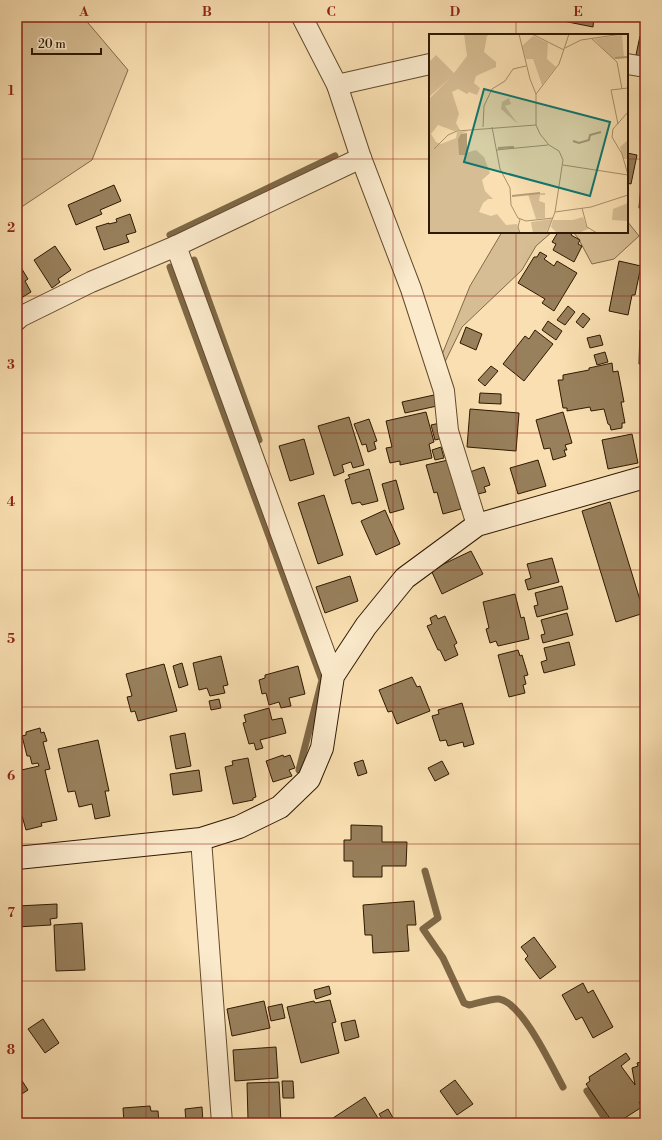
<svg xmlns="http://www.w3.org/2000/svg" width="662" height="1140" viewBox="0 0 662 1140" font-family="'Libre Bodoni',serif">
<rect width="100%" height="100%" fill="#f9dfb1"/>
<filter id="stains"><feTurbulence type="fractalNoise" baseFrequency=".005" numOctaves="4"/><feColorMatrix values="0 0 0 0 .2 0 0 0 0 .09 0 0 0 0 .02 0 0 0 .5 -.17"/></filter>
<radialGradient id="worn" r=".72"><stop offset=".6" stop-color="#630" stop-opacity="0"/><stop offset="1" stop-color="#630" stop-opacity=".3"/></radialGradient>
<g fill="#d7bd93" stroke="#836b4a">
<polygon points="17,17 83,17 128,70 92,160 17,210"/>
<polygon points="627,221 639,236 614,259 592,264 578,238 573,232 627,232"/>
<polygon points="502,232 552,232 536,246 522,270 462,327 443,366 441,357 470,286"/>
</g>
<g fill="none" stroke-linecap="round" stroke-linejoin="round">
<g stroke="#7f6846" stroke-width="7">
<polyline points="170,235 335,156"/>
<polyline points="194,260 259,440"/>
<polyline points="170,267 322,680 299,770"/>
<path d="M 425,871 L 438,918 L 423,929 L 443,958 L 464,1003 L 469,1005 C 475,1004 493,998 499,999 C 522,1002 552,1067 563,1087"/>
<polyline points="587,1091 608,1123"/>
</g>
</g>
<g fill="#98805c" stroke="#2f1900">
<polygon points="558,17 594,17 593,27 558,20"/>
<polygon points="640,36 645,37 645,57 636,55"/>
<polygon points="627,153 637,155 631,184 627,183"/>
<polygon points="114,185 121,201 100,210 102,214 76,225 68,205"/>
<polygon points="641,185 645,186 645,208 639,208"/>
<polygon points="130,214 136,232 126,235 129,242 104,250 96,227 109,223 109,224 117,222 116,219"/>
<polygon points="558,232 573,232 571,235 580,240 578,244 582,246 574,262 553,250 556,244 552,242"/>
<polygon points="55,246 71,270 58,279 60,282 52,288 34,260"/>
<polygon points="540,252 547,256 544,259 554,266 557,261 577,273 554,311 542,303 545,299 518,283 534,257 537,257"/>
<polygon points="17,261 28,279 25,281 31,292 18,300"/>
<polygon points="619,261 641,266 635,295 632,295 628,315 609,311"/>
<polygon points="568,306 575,312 565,325 557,320"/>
<polygon points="583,313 590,319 583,328 576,322"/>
<polygon points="548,321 562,331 556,340 542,330"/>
<polygon points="466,327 482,334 476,350 460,343"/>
<polygon points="535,330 553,344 524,381 503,364 525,336 529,339"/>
<polygon points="640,330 645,331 645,364 639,364"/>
<polygon points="600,335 603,345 590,348 587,338"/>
<polygon points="605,352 608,362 597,365 594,355"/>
<polygon points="612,363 613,372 618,371 624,402 621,402 625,423 622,423 622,428 611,430 610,425 608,424 604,409 591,411 590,407 567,411 567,408 563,408 558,380 563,380 563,375 589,370 589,368"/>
<polygon points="491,366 498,371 485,386 478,380"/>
<polygon points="480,393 501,394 501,404 479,403"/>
<polygon points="434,395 437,406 405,413 402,402"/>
<polygon points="470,409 519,413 516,451 467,447"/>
<polygon points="426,412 434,442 429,444 432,458 400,465 400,461 390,463 386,448 392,447 386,421"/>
<polygon points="563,412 572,443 565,445 567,450 564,450 566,456 553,460 550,448 544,449 536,420"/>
<polygon points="349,417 364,465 353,468 351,462 342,465 344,472 334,476 318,426"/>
<polygon points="369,419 377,441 374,442 376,449 368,452 366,444 362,445 354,424"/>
<polygon points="440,423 443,438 435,440 431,425"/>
<polygon points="632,434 638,463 608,469 602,440"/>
<polygon points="304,439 314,474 290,481 279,446"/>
<polygon points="441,447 444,458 435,460 432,450"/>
<polygon points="448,460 461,509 443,514 437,492 434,493 426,465"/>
<polygon points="538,460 546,486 518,494 510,468"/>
<polygon points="484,467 490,485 484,487 486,492 478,494 476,489 473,490 467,473"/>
<polygon points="369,469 378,501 362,505 360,502 352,504 345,480 350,478 348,475"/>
<polygon points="396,480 404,509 390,513 382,484"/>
<polygon points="324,495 343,555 318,564 298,503"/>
<polygon points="610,502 644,613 616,622 582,511"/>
<polygon points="385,510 400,544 376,555 361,521"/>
<polygon points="471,551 483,574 442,594 431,570"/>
<polygon points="552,558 559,582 528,590 525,580 531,578 527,564"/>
<polygon points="350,576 358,601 325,613 316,587"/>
<polygon points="562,586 568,609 537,617 534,606 538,605 535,593"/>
<polygon points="515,594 521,618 524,617 529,639 498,646 496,641 490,643 486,629 489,628 483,602"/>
<polygon points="567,613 573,635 543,643 541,635 545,634 541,620"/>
<polygon points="436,615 438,619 445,616 457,643 454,645 458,655 445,661 440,650 438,650 427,626 432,624 430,618"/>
<polygon points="569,642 575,665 544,673 541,662 547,660 544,648"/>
<polygon points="518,650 520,656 522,655 528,675 524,676 526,684 523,685 525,693 509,697 498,655"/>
<polygon points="221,656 228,685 223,686 225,693 210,696 207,688 199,690 193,663"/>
<polygon points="182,663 188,685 179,688 173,666"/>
<polygon points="164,664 177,711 138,721 135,711 131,712 127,697 132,696 126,674"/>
<polygon points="298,666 305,694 289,698 291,706 281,708 279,702 269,705 266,693 262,694 259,680 265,678 265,675"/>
<polygon points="412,677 417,687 420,686 430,711 397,724 392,711 388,712 379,690"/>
<polygon points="219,699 221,708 211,710 209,701"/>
<polygon points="462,703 474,744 464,747 463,742 448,746 446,740 440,741 432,716 439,714 438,710"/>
<polygon points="269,708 272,720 282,718 286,733 260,740 263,748 256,750 254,743 249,744 243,723 246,722 244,715"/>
<polygon points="40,728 41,733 44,732 47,741 43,742 50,769 45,770 57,820 41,823 42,826 26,830 22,816 17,817 17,801 20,800 17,788 17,771 39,766 38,763 32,764 30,756 27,756 22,736 26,735 26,732"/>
<polygon points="185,733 191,766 176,769 170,736"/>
<polygon points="98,740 109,791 105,791 110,816 95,819 92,804 79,807 75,791 68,792 58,749"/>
<polygon points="283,755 284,757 290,755 295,768 289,770 292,776 273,782 266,761"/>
<polygon points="248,758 256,797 253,798 253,800 233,804 225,767 233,765 232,761"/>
<polygon points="363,760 367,773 358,776 354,763"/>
<polygon points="442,761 449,774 435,781 428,768"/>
<polygon points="199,770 202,791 173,795 170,774"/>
<polygon points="351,825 382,826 382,842 407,842 406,866 382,866 382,877 353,877 353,861 344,861 344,840 351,840"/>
<polygon points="414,901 416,925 407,925 409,951 373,953 372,935 365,935 363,905"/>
<polygon points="57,904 57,918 50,919 51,925 17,927 17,906"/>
<polygon points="82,923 85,970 56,971 54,925"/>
<polygon points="534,937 556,967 540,979 525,959 528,956 521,947"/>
<polygon points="583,983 588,993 593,990 613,1027 593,1038 582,1017 576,1020 562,995"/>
<polygon points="329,986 331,994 316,999 314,990"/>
<polygon points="330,1000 336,1022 332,1023 339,1053 301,1063 287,1007 314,1001 315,1003"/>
<polygon points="264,1001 270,1028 232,1036 227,1009"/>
<polygon points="282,1004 285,1018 271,1021 268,1007"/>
<polygon points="43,1019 59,1043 45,1053 28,1029"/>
<polygon points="355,1020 359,1037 345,1041 341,1023"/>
<polygon points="276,1047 278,1078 235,1081 233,1050"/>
<polygon points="626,1053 630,1059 621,1066 635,1085 632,1068 638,1066 637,1063 645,1061 645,1101 639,1102 642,1107 617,1123 613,1123 586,1084 590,1081 589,1077"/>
<polygon points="17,1073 28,1090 17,1097"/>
<polygon points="455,1080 473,1104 457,1115 440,1091"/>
<polygon points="282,1081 293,1081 294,1098 283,1098"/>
<polygon points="279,1082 281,1123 254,1123 253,1119 248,1120 247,1083"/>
<polygon points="365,1097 381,1123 336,1123 333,1118"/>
<polygon points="150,1106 151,1111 158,1111 159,1123 124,1123 123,1108"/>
<polygon points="202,1107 203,1123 171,1123 186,1122 185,1109"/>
<polygon points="388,1109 396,1123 385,1123 379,1114"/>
<polygon points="583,1118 584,1123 566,1123"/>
</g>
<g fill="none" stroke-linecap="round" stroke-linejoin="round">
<g stroke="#624a2c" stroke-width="22">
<g id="street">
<polyline points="302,17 337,85 361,158 411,289 444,391 448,431 477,525"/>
<polyline points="627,64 645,67"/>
<polyline points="337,85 430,64"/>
<polyline points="176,246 333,676"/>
<polyline points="17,320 20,317 91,282 176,246 361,158"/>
<polyline points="201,839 222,1123"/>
</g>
</g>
<g stroke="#2f1900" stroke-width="24">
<polyline id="secondary" points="17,858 201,839 239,827 280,807 309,779 322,748 333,676 366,626 405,578 477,525 645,477"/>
</g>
<use href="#street" stroke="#fbeacc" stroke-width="20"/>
<use href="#secondary" stroke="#fbeacc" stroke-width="22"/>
</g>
<path fill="none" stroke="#8f2418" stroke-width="1" stroke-opacity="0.55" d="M 146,17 L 146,1123M 269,17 L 269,1123M 393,17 L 393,1123M 516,17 L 516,35M 17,159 L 430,159M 627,159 L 645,159M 516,232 L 516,1123M 17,296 L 645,296M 17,433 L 645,433M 17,570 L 645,570M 17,707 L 645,707M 17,844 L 645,844M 17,981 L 645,981"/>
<g transform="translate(429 34)">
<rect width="199" height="199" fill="#f9dfb1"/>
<path d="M 35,0 L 61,0 L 58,2 L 55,18 L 67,28 L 67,33 L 47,42 L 45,49 L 51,54 L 48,61 L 40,58 L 38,60 L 29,55 L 23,58 L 30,80 L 27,89 L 31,96 L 25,97 L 9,91 L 2,100 L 7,108 L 12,110 L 27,104 L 28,98 L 39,97 L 32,100 L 30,121 L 47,116 L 55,123 L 61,139 L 53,146 L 56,157 L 64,165 L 59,165 L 54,169 L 50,178 L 62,182 L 68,180 L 77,191 L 88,190 L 91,199 L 0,199 L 0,65 L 21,44 L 0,63 L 0,28 L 7,21 L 25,39 L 38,22 ZM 193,1 L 195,24 L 184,25 L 165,5 ZM 104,2 L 119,9 L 118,25 L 127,33 L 113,51 L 104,25 L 97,25 L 93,12 ZM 80,64 L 82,70 L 76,72 L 89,90 L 72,75 L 73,68 ZM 199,106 L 199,125 L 194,125 L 191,113 ZM 116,159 L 116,161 L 111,161 L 110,167 L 116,169 L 116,184 L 107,185 L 99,160 ZM 199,169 L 199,187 L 183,186 L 184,175 ZM 154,183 L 158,193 L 161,194 L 150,199 L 128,199 L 122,193 L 124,186 L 144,186 ZM 123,185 L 117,199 L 104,199 L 102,188 Z" fill="#d7bd93"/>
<path d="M 38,99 L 38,116 L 36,121 L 30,121 L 29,105 L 32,100 Z" fill="#b49c75"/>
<path fill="none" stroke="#b49c75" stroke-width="2" d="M 186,24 L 199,23M 144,107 L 150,109 L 160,106 L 161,101 L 172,98M 69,114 L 85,113M 83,162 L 111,159"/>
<path fill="none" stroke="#a8906a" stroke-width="1" d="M 90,0 L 101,45 L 107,60M 103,0 L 135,16M 162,4 L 188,28 L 193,55M 136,14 L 152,6 L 193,0M 189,90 L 182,56 L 199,54M 54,93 L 55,72 L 63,55 L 76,47 L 84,35 L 97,32M 63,93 L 71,135 L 81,154 L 82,171 L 89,184 L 97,187 L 124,184M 5,115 L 19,101 L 28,97 L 107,91M 67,116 L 119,111M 134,131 L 199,141M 199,141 L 193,120 L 183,103 L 184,95 L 199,78M 153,174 L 158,193 L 168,199M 126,178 L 162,173 L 199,161M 91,185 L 89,193 L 91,199M 118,199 L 126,178 L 134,126 L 130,117 L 120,111 L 111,100 L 107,91 L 107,60 L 130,30 L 140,0"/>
<path fill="#0f766e" fill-opacity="0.15" stroke="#0f766e" stroke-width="2" d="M 55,55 L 181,88 L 161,162 L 35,128 Z"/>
<rect width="199" height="199" fill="none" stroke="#2f1900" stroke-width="2"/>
</g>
<rect width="662" height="1140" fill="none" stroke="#f9dfb1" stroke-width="44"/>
<path d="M32 48v6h69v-6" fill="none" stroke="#2f1900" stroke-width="2"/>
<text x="38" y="48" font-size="12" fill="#2f1900" stroke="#fbeacc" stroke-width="3" paint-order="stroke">20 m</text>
<rect x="22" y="22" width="618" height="1096" fill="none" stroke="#8f2418" stroke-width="1.5"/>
<g font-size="13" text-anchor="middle" font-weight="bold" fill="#8f2418">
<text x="84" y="16">A</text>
<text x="207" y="16">B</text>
<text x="331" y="16">C</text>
<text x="455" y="16">D</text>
<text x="578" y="16">E</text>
<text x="11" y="95">1</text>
<text x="11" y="232">2</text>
<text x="11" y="369">3</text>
<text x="11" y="506">4</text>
<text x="11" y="643">5</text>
<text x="11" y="780">6</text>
<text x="11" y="917">7</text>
<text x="11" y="1054">8</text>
</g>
<rect width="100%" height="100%" filter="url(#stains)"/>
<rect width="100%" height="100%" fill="url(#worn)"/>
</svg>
